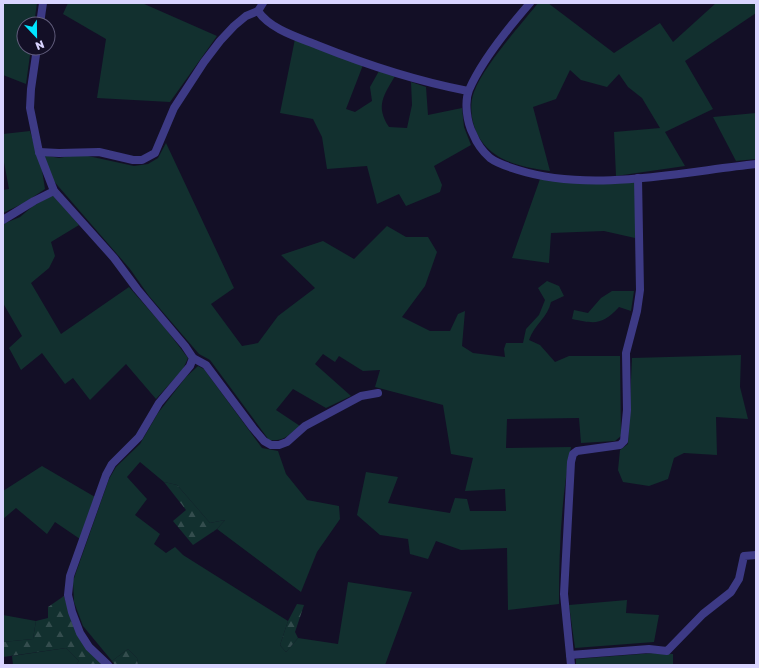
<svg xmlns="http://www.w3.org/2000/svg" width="759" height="668" viewBox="0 0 759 668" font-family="'Golos Text',sans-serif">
<defs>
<pattern id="forest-firs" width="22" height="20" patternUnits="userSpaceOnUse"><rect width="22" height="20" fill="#12302f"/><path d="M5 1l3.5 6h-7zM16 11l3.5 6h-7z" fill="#344d4e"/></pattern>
</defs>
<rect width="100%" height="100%" fill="#130f26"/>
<g fill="#12302f">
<polygon points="3,3 37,3 34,24 24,24 24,48 31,48 26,84 3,75"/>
<polygon points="68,3 142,3 217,36 170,102 97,98 106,39 63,14"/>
<path d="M 538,3 L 548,3 L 614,53 L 660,23 L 673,42 L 716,3 L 756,3 L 756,13 L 685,61 L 713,109 L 665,132 L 685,166 L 616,176 L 614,132 L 660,128 L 642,98 L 628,87 L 619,74 L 607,87 L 581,80 L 570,70 L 556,99 L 533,107 L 550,171 C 518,167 482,159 473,122 C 471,113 470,102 474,92 C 484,65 520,26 538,3 Z"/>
<path d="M 295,39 L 363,65 L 346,109 L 355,112 L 372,101 L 370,87 L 379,71 L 395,76 C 384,95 375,106 389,127 L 407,128 L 412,105 L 411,82 L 426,87 L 428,115 L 462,108 L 464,127 L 471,145 L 434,166 L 442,185 L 440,192 L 406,206 L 399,194 L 377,204 L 367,166 L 327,169 L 322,137 L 313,119 L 280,113 Z"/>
<polygon points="756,113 756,159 736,161 713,117"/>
<polygon points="30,131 42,170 45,189 24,203 3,213 3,190 9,189 3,157 3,134"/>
<path d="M 166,143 L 234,288 L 211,304 L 242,346 L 258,343 L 278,316 L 315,288 L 281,255 L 323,241 L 354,259 L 387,226 L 406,237 L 428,237 L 437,252 L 425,286 L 402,317 L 430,331 L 450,331 L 458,314 L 465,311 L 462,346 L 473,353 L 505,357 L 504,349 L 506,343 L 523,343 L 526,329 L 539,315 L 545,300 L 538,288 L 547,281 L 559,286 L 564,296 L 551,302 C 548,317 534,325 529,340 L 540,345 L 555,362 L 569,356 L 620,356 L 621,436 L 615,441 L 581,443 L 579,418 L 507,419 L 506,448 L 571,447 C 561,499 559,551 559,604 L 508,610 L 507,548 L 461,550 L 436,541 L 428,559 L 410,554 L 408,539 L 380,535 L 357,515 L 366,472 L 398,477 L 388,503 L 450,513 L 455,498 L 467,499 L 470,511 L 506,511 L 505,489 L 465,491 L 473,458 L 451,454 L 443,405 L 375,387 L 380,370 L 363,371 L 339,356 L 335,362 L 323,354 L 315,364 L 351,396 L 326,408 L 293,389 L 276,410 L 300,426 C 289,435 283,442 269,440 L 210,360 L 199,354 L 149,296 L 130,269 L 52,179 L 43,155 L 59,158 L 79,154 L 134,166 L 148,164 L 158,158 Z"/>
<polygon points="540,179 635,181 635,238 604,231 551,233 549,263 512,258"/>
<polygon points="53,195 79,225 51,242 55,256 49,268 31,283 61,334 129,287 165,328 188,358 183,369 156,399 126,364 90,400 73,378 65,384 42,353 21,370 9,348 22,336 3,303 3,224 20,217 33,206"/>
<path d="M 612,291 L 634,291 L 631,311 L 619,307 C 602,325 596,324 572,319 L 574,310 L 588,313 L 601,298 Z"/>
<polygon points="741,355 740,387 748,419 716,417 717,455 684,453 674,458 668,479 649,486 623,482 618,470 620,450 628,444 632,358"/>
<polygon points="198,366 204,369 262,448 278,451 286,474 307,500 339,506 340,519 317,552 301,592 217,529 225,520 210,523 177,485 164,482 140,462 127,477 147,499 135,515 160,534 154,544 166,553 175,547 183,555 288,621 280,645 286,652 298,638 338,644 348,582 412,592 385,665 138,665 137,658 128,649 112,661 83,626 74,602 73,581 109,479 116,467 140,444 158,413 186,377"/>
<polygon points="42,466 95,497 80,539 55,522 47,534 16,508 3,519 3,491"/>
<polygon points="627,600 626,613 659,615 654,642 575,648 569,605"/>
<polygon points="3,615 36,621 33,639 3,642"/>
<polygon points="66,648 79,661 76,665 13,665 12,656"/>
<polygon points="654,653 673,654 673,665 576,665 576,659"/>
</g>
<g fill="url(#forest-firs)">
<polygon points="164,482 177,485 210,523 225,520 217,529 193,545 173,521 186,510"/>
<polygon points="64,596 73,625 84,646 104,665 76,665 79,661 66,648 3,657 3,642 33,639 36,621 48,618 48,607"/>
<polygon points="297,604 304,605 295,632 298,638 286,652 280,645 288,621"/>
<polygon points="128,649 137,658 138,665 115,665 112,661"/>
</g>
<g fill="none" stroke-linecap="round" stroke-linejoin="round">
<g stroke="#3d3a85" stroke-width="8">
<path d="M 530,3 C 510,26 481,62 469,90 C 464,102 467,123 473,134 C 477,144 482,151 490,158 C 498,164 509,167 518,170 C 591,193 681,172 756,164"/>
<path d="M 258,11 C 270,29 297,37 317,45 C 367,65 416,81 468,91"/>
<polyline points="40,24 43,3"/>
<polyline points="37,48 31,89 30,108 39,152 54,191 114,258 137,289 185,346 193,358 190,366 159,403 139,437 112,464 106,475 70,576 68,595 72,612 80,633 89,647 108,665"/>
<polyline points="39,152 59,153 99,152 133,160 142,160 155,153 174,108 204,62 220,41 234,26 246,16 258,11 263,3"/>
<polyline points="3,220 34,201 54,191"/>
<polyline points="193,358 206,365 253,428 264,441 271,445 279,445 287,442 305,426 361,396 378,393"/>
<polyline points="570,655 649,649 667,651 703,614 731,592 739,579 744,556 756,555"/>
<polyline points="571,665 564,594 571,462 573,454 577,451 620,445 624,441 627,410 626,353 637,311 640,290 638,178"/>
</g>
</g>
<rect width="759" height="668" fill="none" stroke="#d9d4ff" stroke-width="8"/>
<g transform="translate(36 36) rotate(158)"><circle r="19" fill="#130f26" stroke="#625e7d"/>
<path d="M0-3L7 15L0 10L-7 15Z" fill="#00e5ff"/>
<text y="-6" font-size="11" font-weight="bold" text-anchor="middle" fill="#d9d4ff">N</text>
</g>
</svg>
